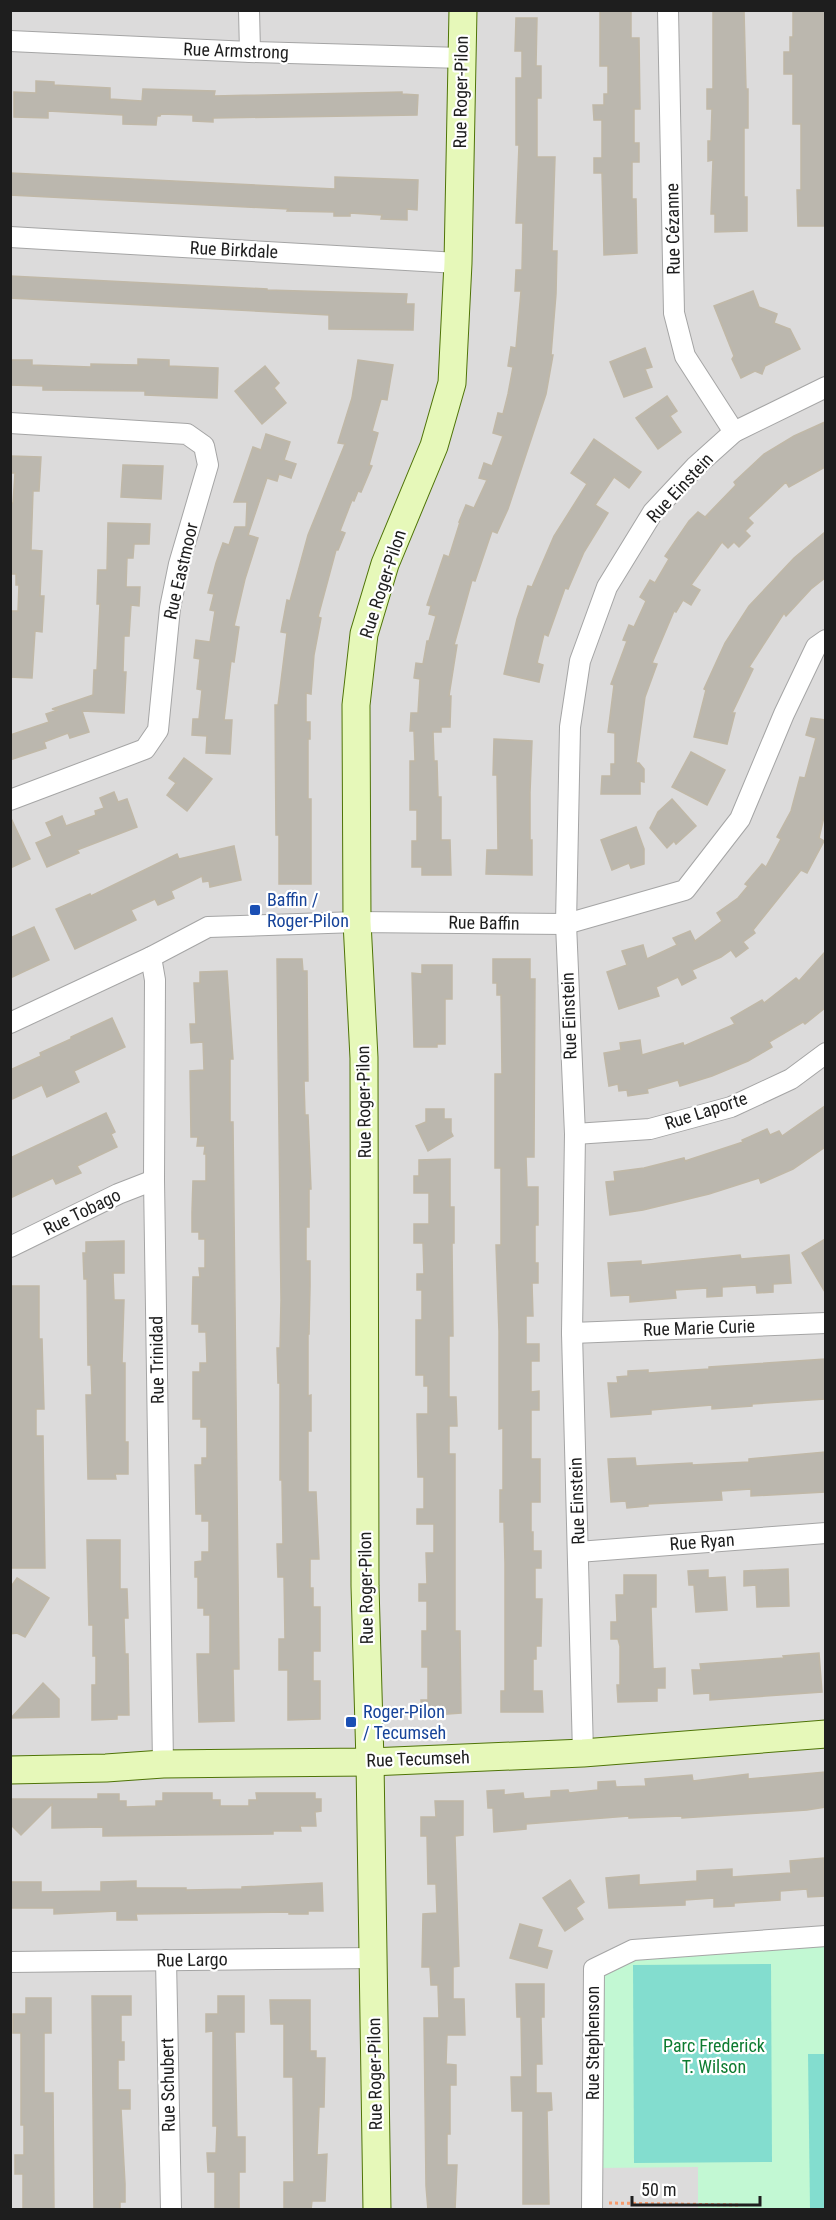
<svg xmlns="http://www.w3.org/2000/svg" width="836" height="2220" viewBox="0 0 836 2220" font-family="'Roboto Condensed',sans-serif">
<rect width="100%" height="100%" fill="#efeee4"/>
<polygon fill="#dcdbdb" points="11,11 825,11 825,2209 11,2210"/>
<polygon fill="#c2f8d3" points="825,1936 825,2209 698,2209 698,2167 593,2168 594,1969 633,1950"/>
<g fill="#83ddcf">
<polygon points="771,1964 772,2162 634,2163 633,1965"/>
<polygon points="808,2054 825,2054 825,2209 810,2209"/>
</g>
<g fill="#bbb7ae" stroke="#c0b8a7" stroke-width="1.5">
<polygon points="600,10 631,10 631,38 639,38 640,109 634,109 634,143 639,143 639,162 632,162 632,199 636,199 637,253 604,255 602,173 594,173 594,158 602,158 602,120 594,120 593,105 604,105 604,94 608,94 608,66 600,66"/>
<polygon points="713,10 744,10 746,89 748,89 748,128 744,128 744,197 747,197 747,231 715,232 715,214 711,214 713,160 708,161 708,141 711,141 712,109 707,109 707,89 713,89"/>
<polygon points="793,10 825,10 825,226 798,226 797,190 801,190 801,124 793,124 793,74 784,74 784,52 790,52 790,37 793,37"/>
<polygon points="516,18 537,18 536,66 541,66 541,98 537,98 537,157 555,157 552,251 557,251 556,294 551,355 553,355 546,394 508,509 497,533 492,531 475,581 472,580 454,645 457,645 449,696 451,696 450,727 441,727 441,732 433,732 434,761 437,761 438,797 441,797 441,840 450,840 451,875 422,875 422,867 412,867 412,841 417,841 417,810 410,810 410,761 415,761 414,731 410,731 411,713 418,713 420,679 414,678 416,663 423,664 427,641 429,641 436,616 429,614 431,606 427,605 444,555 449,557 460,522 459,522 466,505 474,508 487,480 479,478 484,463 492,466 503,436 493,433 498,413 503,414 508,394 513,367 508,366 511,347 516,348 521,291 515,291 516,270 522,270 523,223 516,223 519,145 516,145 516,78 522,78 522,51 515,51"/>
<polygon points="36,81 54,82 54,85 110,88 110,99 142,101 143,89 215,91 214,96 402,92 402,94 418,95 417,115 213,118 213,122 193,121 193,115 161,114 160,116 157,116 156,125 123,124 123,115 48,111 48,118 14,117 14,92 36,93"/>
<polygon points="10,173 335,189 335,177 418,180 417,210 407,209 407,220 381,219 382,215 350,213 350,216 334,216 334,212 287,211 288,209 10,195"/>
<polygon points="10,276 267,289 267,290 407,294 406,304 414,304 413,330 329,329 329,315 10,298"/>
<polygon points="753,291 759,307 777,314 774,323 790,329 800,349 765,366 762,374 755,371 741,378 732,359 734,356 714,306"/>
<polygon points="645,348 652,367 645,369 652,387 624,397 610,362"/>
<polygon points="138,359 169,360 169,366 218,368 217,398 145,395 145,391 43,390 43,386 10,385 10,360 32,360 32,365 91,367 91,364 138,365"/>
<polygon points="358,360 393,365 387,400 381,399 372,431 378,433 369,465 372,466 361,492 358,491 354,501 352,500 340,531 345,533 338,550 336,550 318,617 321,618 314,655 311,694 306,693 306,722 310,722 310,739 308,739 308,799 311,799 311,884 279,884 279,835 276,835 275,705 278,705 287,633 281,632 287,600 290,601 308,535 345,444 338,443 352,398"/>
<polygon points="265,366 279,383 274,388 286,403 262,424 235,391"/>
<polygon points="667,396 677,411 670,416 681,432 658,449 636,418"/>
<polygon points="825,422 825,467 789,487 786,482 748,518 753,523 745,531 750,536 739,547 734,542 728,548 722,542 691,585 700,590 691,605 683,600 676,612 674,611 652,663 657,664 645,697 636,763 639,763 644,769 644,782 640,781 640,794 601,794 602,776 611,776 611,764 615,764 615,733 608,732 614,685 611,684 627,641 623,640 629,625 634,627 646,601 640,597 650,580 655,583 669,559 665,556 689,521 698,512 708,519 706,516 736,485 734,482 764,454 794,436"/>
<polygon points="266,434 290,442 284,460 296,464 291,478 279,474 277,481 267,478 248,535 258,538 245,579 234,626 239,627 234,662 231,661 224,720 232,720 230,754 206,753 207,736 192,735 193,719 199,719 202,690 197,689 200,659 194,658 196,640 210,642 215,611 210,610 214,594 208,593 216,563 223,543 229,545 235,527 246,527 247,502 234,502 253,447 261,450"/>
<polygon points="594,439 641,472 629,488 614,477 595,505 608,513 584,552 568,589 565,588 548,636 544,634 537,663 543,665 539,682 504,674 517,619 528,586 532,587 554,536 587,484 571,473"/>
<polygon points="10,456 41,457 39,491 33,491 31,550 42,551 40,596 44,596 42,632 35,631 32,678 10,677 10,611 18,611 19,585 16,585 16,574 10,574 10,503 13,503 15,473 10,473"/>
<polygon points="123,465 163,466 161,499 121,497"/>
<polygon points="108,523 150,524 149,544 134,544 133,558 127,558 126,587 140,587 139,606 131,605 129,636 124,636 123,672 126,672 124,713 82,711 89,732 70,738 68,733 44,742 46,748 10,760 10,735 49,722 46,714 58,710 52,709 93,695 94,670 97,670 100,604 97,604 98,570 107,570"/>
<polygon points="825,532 825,578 811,589 786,616 784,613 749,667 753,669 732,713 735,713 727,744 694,737 706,690 704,689 725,643 749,606 794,558"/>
<polygon points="811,718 825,720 825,813 819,838 824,841 807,873 801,870 753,930 755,933 743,942 748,948 736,957 731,950 721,957 692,970 696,978 682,985 678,977 656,987 659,996 619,1009 607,972 627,965 622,951 643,945 647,959 677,945 673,938 690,931 695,941 722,921 717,913 738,898 748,886 745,884 762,864 766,867 781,839 777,837 791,811 800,777 805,778 816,738 806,735"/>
<polygon points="494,739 532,741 530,793 530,840 532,840 532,875 486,874 487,850 498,850 497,775 493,775"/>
<polygon points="691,752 725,770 707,805 672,787"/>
<polygon points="184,758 212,779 187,811 167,795 176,783 169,778"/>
<polygon points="114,792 118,802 127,799 137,827 77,850 79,853 47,867 36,843 52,836 46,823 62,816 66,826 96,815 95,811 104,808 100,798"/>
<polygon points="672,799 696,826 676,844 674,841 667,848 650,828 658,812"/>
<polygon points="10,816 30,859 10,868"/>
<polygon points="636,827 644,849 644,864 631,868 629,863 612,870 601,840"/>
<polygon points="234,846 241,880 210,887 209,881 203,882 202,876 171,891 174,898 158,905 155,899 131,910 136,920 75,949 56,909 90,894 91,896 177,854 179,859"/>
<polygon points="34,927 49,960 10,978 10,938"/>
<polygon points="825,952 825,1008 805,1024 803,1022 769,1042 772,1047 748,1061 712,1076 680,1086 678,1080 647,1089 648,1093 628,1096 627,1090 619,1091 618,1084 609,1086 604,1053 621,1050 620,1043 640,1040 642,1055 683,1043 684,1046 735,1024 731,1018 762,1000 764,1003 796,978 799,981"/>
<polygon points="277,959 302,959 303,971 307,971 308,1081 304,1081 305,1115 308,1115 311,1189 309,1189 309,1227 306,1227 306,1261 310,1261 310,1287 309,1334 308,1334 308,1396 311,1395 311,1431 308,1431 308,1492 316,1492 319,1559 310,1559 310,1588 313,1588 313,1607 320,1607 320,1651 313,1651 313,1681 320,1681 320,1719 288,1720 288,1670 279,1670 279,1639 285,1639 284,1577 278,1577 277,1544 283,1544 282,1480 280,1480 280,1383 278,1383 277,1348 280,1348 281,1300"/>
<polygon points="493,959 530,959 530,979 535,979 534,1157 526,1157 527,1187 538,1187 538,1225 535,1225 535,1263 538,1263 538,1283 532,1283 533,1316 526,1316 526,1344 539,1344 539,1361 531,1361 531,1392 539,1391 539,1410 531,1410 531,1459 540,1459 540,1502 531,1502 531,1532 533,1532 533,1551 541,1551 541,1568 535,1568 535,1599 542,1599 541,1646 536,1646 536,1659 533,1659 533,1691 542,1691 543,1712 501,1712 501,1691 505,1691 505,1564 504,1522 500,1522 500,1490 503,1490 503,1428 499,1429 499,1332 496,1245 501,1245 501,1168 495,1168 495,1074 502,1074 501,995 497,995 497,983 493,983"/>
<polygon points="422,965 452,965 452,999 445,999 445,1044 437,1044 437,1047 414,1047 412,973 422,974"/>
<polygon points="227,971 233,1059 230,1059 230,1122 233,1122 239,1669 233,1669 234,1721 199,1722 197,1654 210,1654 210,1615 204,1615 204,1608 198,1608 198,1577 195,1577 195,1562 202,1561 202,1552 209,1552 209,1521 202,1521 202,1514 196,1514 195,1465 202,1465 202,1458 207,1458 207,1427 201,1427 201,1419 193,1419 193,1372 200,1372 200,1363 207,1363 206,1332 199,1332 199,1324 192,1324 193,1277 200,1277 199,1268 205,1268 205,1239 199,1239 199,1232 192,1232 192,1212 193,1181 206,1181 206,1154 204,1154 205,1146 197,1146 198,1137 191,1137 190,1071 204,1070 203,1042 191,1043 190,1024 196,1024 194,983 200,983 200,972"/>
<polygon points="112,1018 125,1047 74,1071 79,1082 47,1097 42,1085 10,1100 10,1070 41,1056 40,1053 71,1039 71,1037"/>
<polygon points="825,1106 825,1147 793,1169 761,1183 759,1178 709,1194 643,1210 610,1215 606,1182 615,1181 614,1172 644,1168 684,1158 685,1161 743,1142 742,1140 767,1129 770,1135 779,1131 782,1136"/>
<polygon points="426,1109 444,1109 444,1119 451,1119 451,1132 453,1136 428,1151 416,1126 426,1122"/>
<polygon points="106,1113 115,1132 111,1134 117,1147 77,1166 81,1173 56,1184 53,1178 10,1198 10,1158"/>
<polygon points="450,1159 450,1207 454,1207 454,1243 452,1243 453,1336 449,1336 449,1397 456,1397 457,1426 449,1426 449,1454 455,1454 455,1631 460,1631 461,1713 421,1716 421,1700 428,1700 428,1667 422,1667 422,1631 427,1631 427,1601 419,1601 419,1584 427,1584 426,1553 434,1553 434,1524 417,1524 417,1509 424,1509 424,1477 418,1477 417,1414 428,1414 428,1386 424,1386 424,1375 416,1375 416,1320 422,1320 422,1290 417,1290 417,1274 424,1274 423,1243 414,1243 414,1224 429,1224 429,1193 414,1193 414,1176 419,1176 419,1160"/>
<polygon points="825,1239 825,1292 802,1253"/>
<polygon points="124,1241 124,1273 113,1273 114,1300 124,1300 122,1363 125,1363 125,1442 128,1442 128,1474 115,1474 116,1479 88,1479 86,1395 92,1395 91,1365 88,1365 87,1279 84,1279 83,1253 86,1253 86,1242"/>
<polygon points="740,1255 741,1259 789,1255 791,1283 773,1284 773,1292 757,1293 756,1285 722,1287 722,1296 707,1297 707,1288 675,1290 676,1298 630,1302 630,1295 611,1296 608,1263 641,1261 641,1265"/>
<polygon points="10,1286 39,1286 39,1339 42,1339 44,1409 36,1409 36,1436 43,1436 45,1568 10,1568"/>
<polygon points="825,1359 825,1399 752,1404 752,1406 712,1409 712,1405 651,1410 651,1414 611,1417 608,1383 618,1383 617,1377 628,1376 628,1371 648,1370 648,1373 709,1369 709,1367"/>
<polygon points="825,1452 825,1492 751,1496 751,1489 721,1491 722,1500 648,1504 648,1506 627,1508 626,1501 611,1502 608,1459 635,1458 636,1466 692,1463 692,1465 749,1462 749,1459"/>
<polygon points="87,1540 120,1540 120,1589 127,1589 128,1618 124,1618 125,1654 128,1654 129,1715 117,1715 117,1719 92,1720 92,1685 96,1685 96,1656 93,1656 93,1625 89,1625"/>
<polygon points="788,1569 789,1606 757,1607 756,1585 744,1586 744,1571"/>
<polygon points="708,1570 708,1578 725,1577 727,1610 696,1612 694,1585 689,1585 688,1571"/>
<polygon points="624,1575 656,1575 656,1607 651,1607 653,1669 665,1668 665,1688 657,1688 657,1701 618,1702 617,1685 620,1685 620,1646 618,1639 611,1639 611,1622 617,1622 616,1595 624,1595"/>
<polygon points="17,1578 49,1598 25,1637 17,1633 10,1634 10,1588"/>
<polygon points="819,1653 822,1692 710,1700 710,1693 694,1694 692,1670 701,1670 700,1664 784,1658 783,1656"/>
<polygon points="43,1683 59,1699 59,1717 11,1718"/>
<polygon points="825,1772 825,1807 807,1810 682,1818 682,1816 629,1818 629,1816 526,1824 526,1829 494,1832 493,1808 488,1808 487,1791 504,1790 504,1795 523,1793 524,1799 551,1797 551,1791 568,1790 569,1793 598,1790 598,1782 615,1781 616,1787 646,1786 645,1779 692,1775 693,1781 748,1774 748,1779"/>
<polygon points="163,1793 212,1793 212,1800 220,1800 220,1806 249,1806 249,1800 257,1800 256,1793 315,1793 315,1799 321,1799 321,1811 315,1812 316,1826 300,1826 301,1831 273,1831 273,1834 103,1836 103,1827 52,1828 52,1804 21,1835 10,1824 10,1799 98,1799 98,1794 119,1794 119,1801 126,1801 126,1807 156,1806 156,1801 163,1801"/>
<polygon points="435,1801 463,1801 463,1835 455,1836 459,1966 453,1967 453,1999 464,1999 465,2035 447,2035 446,2064 456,2065 456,2085 450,2085 450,2134 447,2134 447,2165 457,2165 455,2210 428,2210 426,2186 424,2018 439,2018 438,1985 431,1985 430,1967 422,1967 423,1914 437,1913 436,1884 428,1884 427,1836 421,1836 421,1817 436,1817"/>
<polygon points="824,1858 825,1896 808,1897 807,1889 780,1891 780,1900 734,1903 734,1906 714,1907 714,1898 685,1900 685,1905 609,1908 606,1878 639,1875 639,1885 697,1881 697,1871 732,1869 732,1877 791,1873 790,1861"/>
<polygon points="570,1880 584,1902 576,1908 583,1919 565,1931 543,1898"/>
<polygon points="136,1881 136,1888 186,1888 186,1890 242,1889 242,1887 322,1883 323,1911 308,1911 308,1914 289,1914 289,1912 136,1914 137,1920 117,1920 117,1911 54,1914 54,1908 10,1908 10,1882 41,1882 41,1892 101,1891 101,1882"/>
<polygon points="520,1924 542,1930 537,1947 552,1951 547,1968 510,1958"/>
<polygon points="516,1984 544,1984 544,2017 541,2017 542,2064 536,2064 536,2093 551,2093 552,2110 547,2111 549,2204 523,2204 523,2111 512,2111 511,2077 522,2077 521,2017 517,2017"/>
<polygon points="92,1996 131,1996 131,2015 121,2015 121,2042 124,2042 124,2060 118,2060 118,2090 130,2090 130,2109 121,2109 125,2184 125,2202 120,2202 120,2210 94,2210"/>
<polygon points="218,1996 244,1996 244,2032 235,2032 237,2137 245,2137 245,2172 239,2172 239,2210 215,2210 215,2172 208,2172 207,2153 216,2153 217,2126 213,2126 213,2031 206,2032 206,2014 218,2014"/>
<polygon points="26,1998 51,1998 51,2033 44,2033 44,2093 53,2093 54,2210 23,2210 23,2174 15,2174 15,2155 24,2155 24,2125 21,2125 21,2033 13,2033 13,2014 26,2014"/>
<polygon points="270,2000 310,2000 310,2051 316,2051 316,2058 325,2058 324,2107 319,2107 317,2155 327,2154 325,2201 312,2201 311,2210 284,2210 284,2182 294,2182 293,2077 284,2077 284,2024 271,2024"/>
</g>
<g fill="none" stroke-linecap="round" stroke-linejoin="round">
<g stroke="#a5a5a5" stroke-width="22">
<g id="street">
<polyline points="249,10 250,52"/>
<polyline points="668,10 674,313 685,356 734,432"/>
<polyline points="10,41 250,52 462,58"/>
<polyline points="10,237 458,263"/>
<polyline points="10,423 187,434 204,446 208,465 179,564 170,608 158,730 145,749 10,800"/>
<polyline points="151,957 155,980 154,1180 163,1764"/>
<polyline points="10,1023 151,957 208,927 357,922 566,924 685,890 740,819 784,714 816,647 826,640"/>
<polyline points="575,1134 650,1129 731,1107 791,1079 826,1053"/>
<polyline points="10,1247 118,1194 154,1180"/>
<polyline points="572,1333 826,1323"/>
<polyline points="578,1552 826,1533"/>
<polyline points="583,1753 572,1333 575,1134 566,924 570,727 580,661 607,587 653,512 695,467 734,432 826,387"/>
<polyline points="166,1960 171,2210"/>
<polyline points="10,1962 373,1958"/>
<polyline points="592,2210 594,1969 633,1950 826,1936"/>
</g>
</g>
<g stroke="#4f7407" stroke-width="29">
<g id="secondary">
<polyline points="10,1770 106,1768 163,1764 370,1762 583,1753 826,1734"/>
<polyline points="377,2210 370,1762 365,1586 364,1058 357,922 356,705 364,634 385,564 434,446 452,383 458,263 463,10"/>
</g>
</g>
<polyline stroke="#f79b6d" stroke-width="3" stroke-dasharray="3 3" stroke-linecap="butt" points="609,2203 738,2205 738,2210"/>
<use href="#street" stroke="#fff" stroke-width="20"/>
<use href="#secondary" stroke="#e6f8b9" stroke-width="27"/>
</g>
<g fill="#1a4fb4" stroke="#fff" stroke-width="2">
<rect x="249" y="904" width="12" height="12" rx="3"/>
<rect x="345" y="1716" width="12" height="12" rx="3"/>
</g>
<g text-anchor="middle" stroke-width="4.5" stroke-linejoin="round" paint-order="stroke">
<g font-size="18" fill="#1e1e1e" stroke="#fff">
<text transform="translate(236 51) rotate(2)" y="6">Rue Armstrong</text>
<text transform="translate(461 92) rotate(-89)" y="6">Rue Roger-Pilon</text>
<text transform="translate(673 229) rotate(-91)" y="6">Rue Cézanne</text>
<text transform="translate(234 250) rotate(3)" y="6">Rue Birkdale</text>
<text transform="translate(680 488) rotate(-47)" y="6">Rue Einstein</text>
<text transform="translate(181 571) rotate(-77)" y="6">Rue Eastmoor</text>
<text transform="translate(383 584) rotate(-72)" y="6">Rue Roger-Pilon</text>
<text transform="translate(484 923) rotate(1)" y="6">Rue Baffin</text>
<text transform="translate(569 1016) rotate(-92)" y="6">Rue Einstein</text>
<text transform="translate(364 1102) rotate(-91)" y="6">Rue Roger-Pilon</text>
<text transform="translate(706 1111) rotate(-18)" y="6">Rue Laporte</text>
<text transform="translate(82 1212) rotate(-26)" y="6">Rue Tobago</text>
<text transform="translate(699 1328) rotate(-2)" y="6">Rue Marie Curie</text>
<text transform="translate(157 1360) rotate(-91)" y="6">Rue Trinidad</text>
<text transform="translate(577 1501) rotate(-92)" y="6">Rue Einstein</text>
<text transform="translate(702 1542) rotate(-4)" y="6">Rue Ryan</text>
<text transform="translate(366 1588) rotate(-91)" y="6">Rue Roger-Pilon</text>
<text transform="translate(418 1759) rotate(-2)" y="6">Rue Tecumseh</text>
<text transform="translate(192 1960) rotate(-1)" y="6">Rue Largo</text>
<text transform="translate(593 2043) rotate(-90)" y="6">Rue Stephenson</text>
<text transform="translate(375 2074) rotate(-91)" y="6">Rue Roger-Pilon</text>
<text transform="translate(168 2085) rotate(-91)" y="6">Rue Schubert</text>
</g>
<g font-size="18" fill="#164399" stroke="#fff" text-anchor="start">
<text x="267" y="906">Baffin /<tspan x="267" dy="21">Roger-Pilon</tspan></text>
<text x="363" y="1718">Roger-Pilon<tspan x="363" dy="21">/ Tecumseh</tspan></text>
</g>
<g font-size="18" fill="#0d7b30" stroke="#fff">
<text x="714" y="2052">Parc Frederick<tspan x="714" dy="21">T. Wilson</tspan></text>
</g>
</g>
<rect width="836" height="2220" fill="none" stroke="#1e1e1e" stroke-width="24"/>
<path d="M632 2196v9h128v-9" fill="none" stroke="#1e1e1e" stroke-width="3"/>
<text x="641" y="2196" font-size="18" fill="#1e1e1e" stroke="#ffffff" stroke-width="4.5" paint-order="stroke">50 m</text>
</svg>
